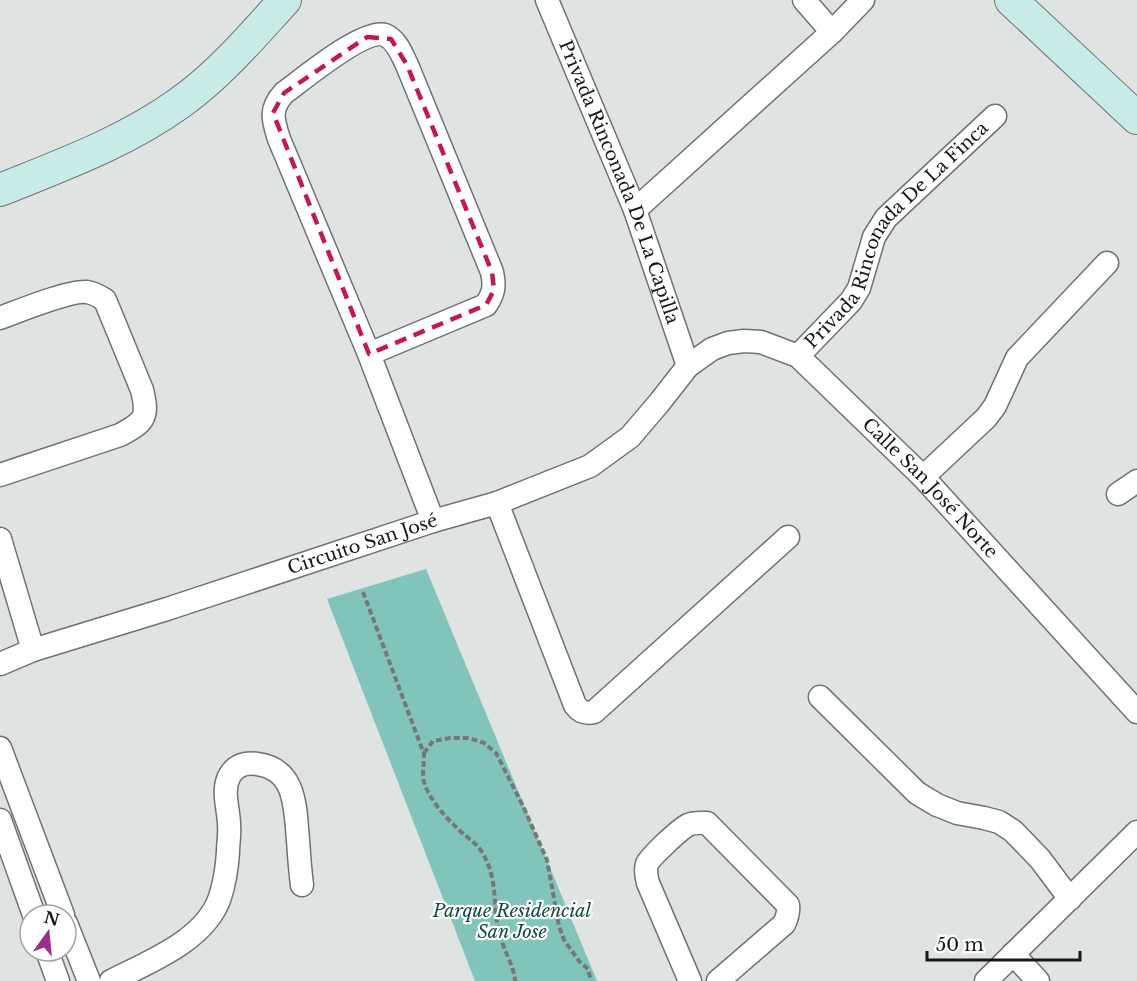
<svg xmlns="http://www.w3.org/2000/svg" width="1137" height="981" viewBox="0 0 1137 981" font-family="'Libre Baskerville',serif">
<rect width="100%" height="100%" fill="#dfe3e2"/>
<polygon fill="#81c5ba" points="426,569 597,981 475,981 327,599"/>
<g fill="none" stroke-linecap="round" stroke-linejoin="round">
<g stroke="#6f7272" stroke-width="25">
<g id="street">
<path id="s1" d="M 547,0 L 635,210 L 688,366"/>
<polyline points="804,0 832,32"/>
<polyline points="635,210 832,32 863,0"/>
<path d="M 0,318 C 19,311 70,290 87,292 C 94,293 99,296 105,300 L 142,390 C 149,418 144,422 120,435 L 0,475"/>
<path d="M 369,354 L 486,305 C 494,293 495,286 492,272 L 407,65 C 402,55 397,40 385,35 C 364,28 302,80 284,93 C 269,109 273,120 279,139 L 369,354 L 433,521"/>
<path id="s2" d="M 798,356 L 851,301 L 859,288 L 874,237 L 886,218 L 995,116"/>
<polyline points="923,477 986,418 995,406 1017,358 1107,263"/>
<polyline points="1118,494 1137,481"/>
<path d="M 497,503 L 575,705 C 580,712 585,714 594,712 L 788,537"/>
<polyline points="0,539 33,650"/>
<path id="s3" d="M 0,664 L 33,650 L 167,609 L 433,521 L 497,503 L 590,466 L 630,437 L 659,403 L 688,366 L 712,349 L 728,343 L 744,341 L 761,342 L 798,356 L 923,477 L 1137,712"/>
<polyline points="820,697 917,793 937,805 957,813 984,818 999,822 1013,831 1040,859 1070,899"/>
<polyline points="0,748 63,915"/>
<polyline points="0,820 34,915"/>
<polyline points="66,923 89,981"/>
<polyline points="47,951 58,981"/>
<polyline points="1013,954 1038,981"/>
<path d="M 111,981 C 149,962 206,940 220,897 C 225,882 227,867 228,852 C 228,843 230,834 229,825 C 229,809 221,790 230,775 C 236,765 246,762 257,764 C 297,769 295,809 298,840 C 299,855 300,870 302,885"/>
<path d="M 690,981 L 648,883 C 646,876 645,871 647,864 C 650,857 680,829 688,825 C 694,822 700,823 707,823 L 788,905 C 789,912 787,918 784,924 L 718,981"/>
<polyline points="986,981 1137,832"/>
</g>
</g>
<g stroke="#6f7272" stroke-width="34">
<g id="secondary">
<polyline points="1011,0 1137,118"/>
<path d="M 0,190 C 62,165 126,142 181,102 C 220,74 252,36 285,0"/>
</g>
</g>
<g stroke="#757877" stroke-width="4" stroke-dasharray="6 3" stroke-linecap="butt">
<path d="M 363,592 L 424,754 C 424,763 422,773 424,782 C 428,797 445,817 456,827 C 464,836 476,842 482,852 C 499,880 492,904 499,933 C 503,949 514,965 515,981"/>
<polyline points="424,753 433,741 450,738 469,738 484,743 496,753 523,806 547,860 559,926 564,940 579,961 588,969 591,981"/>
</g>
<use href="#street" stroke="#fff" stroke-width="22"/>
<use href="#secondary" stroke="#c8ebe7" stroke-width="32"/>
</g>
<path fill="none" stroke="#c2185b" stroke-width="4.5" stroke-dasharray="12 8" stroke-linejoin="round" d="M 367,37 L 391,39 L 407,65 L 492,272 L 494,290 L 486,305 L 369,354 L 273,113 L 284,93 Z"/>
<g text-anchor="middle" stroke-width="4.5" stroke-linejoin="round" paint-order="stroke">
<g font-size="18" fill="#171918" stroke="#fff">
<text dy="6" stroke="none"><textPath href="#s1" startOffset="196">Privada Rinconada De La Capilla</textPath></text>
<text dy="6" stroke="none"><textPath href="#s2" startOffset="159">Privada Rinconada De La Finca</textPath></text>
<text dy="6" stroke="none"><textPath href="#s3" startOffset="1070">Calle San José Norte</textPath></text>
<text dy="6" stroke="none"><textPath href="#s3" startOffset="382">Circuito San José</textPath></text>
</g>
<g font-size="18" font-style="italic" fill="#144943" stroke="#fff">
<text x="512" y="917">Parque Residencial<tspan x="512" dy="21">San Jose</tspan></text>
</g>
</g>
<g transform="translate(48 933) rotate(15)"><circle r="28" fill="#ffffff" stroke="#a2a3a3" stroke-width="1.5"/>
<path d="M0-4.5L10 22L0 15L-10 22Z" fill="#9c2e8e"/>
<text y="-9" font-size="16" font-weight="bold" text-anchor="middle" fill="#171918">N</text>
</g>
<path d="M927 951v9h153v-9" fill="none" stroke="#171918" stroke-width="3"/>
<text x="936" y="951" font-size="18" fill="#171918" stroke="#ffffff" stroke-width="4.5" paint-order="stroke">50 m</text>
</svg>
